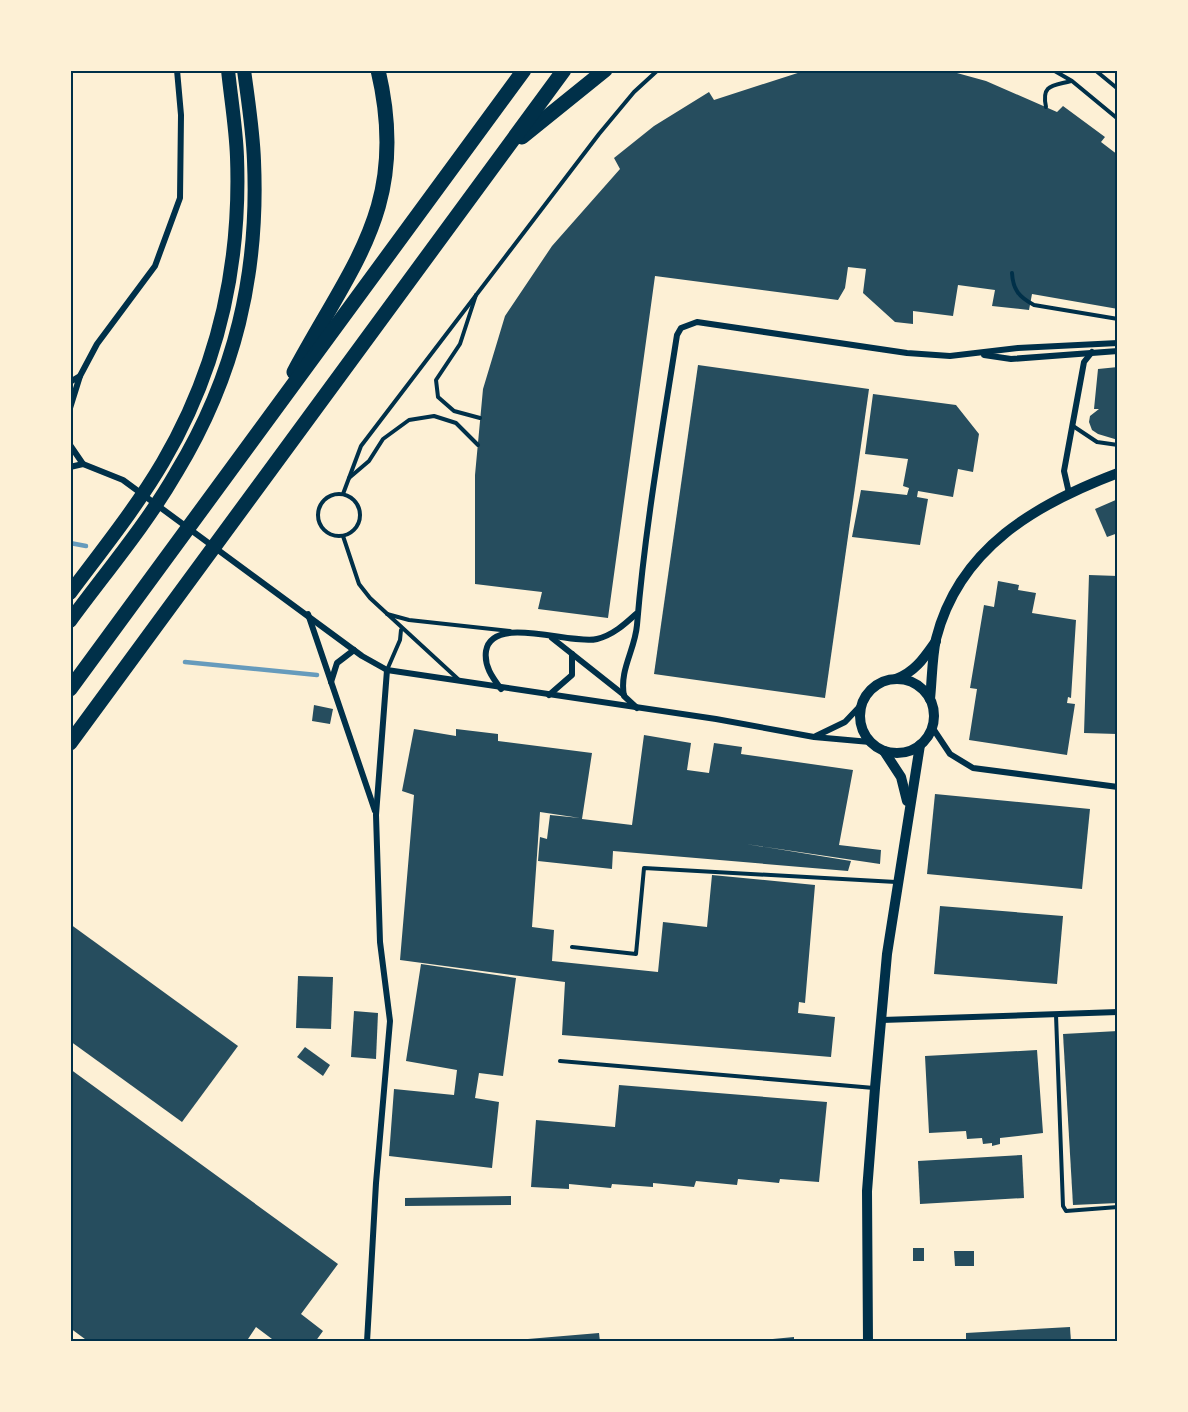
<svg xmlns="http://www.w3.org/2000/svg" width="1188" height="1412" viewBox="0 0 1188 1412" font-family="Lora,serif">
<rect width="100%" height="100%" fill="#fdf0d5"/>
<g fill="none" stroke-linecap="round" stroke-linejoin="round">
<g stroke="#669bbc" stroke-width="4.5">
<polyline points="70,543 86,546"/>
<polyline points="185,662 317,675"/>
</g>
</g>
<g fill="#264d5e">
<polygon points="807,70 946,70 986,81 1057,112 1063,106 1105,137 1101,142 1118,155 1118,309 1032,294 1029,310 992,306 995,290 958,285 953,316 913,311 913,324 895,322 863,293 866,269 848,267 845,288 838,300 655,276 608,618 538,609 542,592 475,584 475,475 483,389 505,316 552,246 620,169 614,158 654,126 709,92 714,100"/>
<polygon points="698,365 869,389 825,698 654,674"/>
<polygon points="1118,367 1118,440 1098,434 1092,430 1089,422 1090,416 1099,409 1094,409 1098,369"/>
<polygon points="873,394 956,405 979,434 973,472 958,469 953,497 918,491 917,497 928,499 920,545 852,537 861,490 907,495 909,488 903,486 908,459 865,454"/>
<polygon points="1118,499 1118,533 1107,537 1095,509"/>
<polygon points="1089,575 1118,576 1117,734 1084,733"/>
<polygon points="998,581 1019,585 1018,590 1036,593 1032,613 1076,620 1071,698 1068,697 1067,703 1075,704 1067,755 969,740 977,689 970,688 984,605 994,607"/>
<polygon points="314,705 333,709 330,724 312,721"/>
<polygon points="414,729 456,736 456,729 498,734 498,741 592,753 582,819 632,825 644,735 691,743 687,770 709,773 714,743 742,747 741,754 853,770 839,845 881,850 880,864 746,844 851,861 848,871 613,851 612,869 538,861 540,837 547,839 550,815 580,818 540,812 532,927 554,930 552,961 658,972 663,922 707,927 712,875 815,885 805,1003 799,1002 798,1013 835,1017 831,1057 562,1035 565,982 400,960 414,795 402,791"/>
<polygon points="935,794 1090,809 1082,889 927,874"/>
<polygon points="940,906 1063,916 1057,984 934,974"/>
<polygon points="70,924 238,1046 182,1122 70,1041"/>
<polygon points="421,964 516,978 503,1076 479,1073 475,1098 499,1102 492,1168 389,1156 394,1089 454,1095 457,1070 406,1061"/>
<polygon points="298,976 333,977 331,1029 296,1028"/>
<polygon points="354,1011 378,1013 376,1059 351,1057"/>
<polygon points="1118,1031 1118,1203 1073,1205 1063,1034"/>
<polygon points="305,1047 330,1065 323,1076 297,1057"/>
<polygon points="1037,1050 1043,1133 1000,1138 1000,1144 992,1146 992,1143 983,1144 982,1138 967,1139 966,1131 929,1133 925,1056"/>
<polygon points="70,1069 338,1264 301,1314 323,1331 315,1342 276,1342 256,1327 246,1342 89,1342 70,1328"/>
<polygon points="619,1085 827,1102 819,1182 780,1179 779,1183 738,1179 737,1185 696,1181 694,1187 653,1183 653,1187 612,1184 611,1188 569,1184 569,1189 531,1187 536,1120 615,1127"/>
<polygon points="1022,1155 1024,1198 920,1204 918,1161"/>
<polygon points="511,1196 511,1205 405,1206 405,1198"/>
<rect x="913" y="1248" width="11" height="13"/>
<polygon points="954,1251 974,1251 974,1266 955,1266"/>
<polygon points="1070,1327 1071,1342 966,1342 966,1333"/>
<polygon points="599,1333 600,1342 516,1342 516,1340"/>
<polygon points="794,1337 794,1342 762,1342 762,1340"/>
</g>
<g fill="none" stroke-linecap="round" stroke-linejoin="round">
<g stroke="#003049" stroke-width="4">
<polyline points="1053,70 1072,81 1118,119"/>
<polyline points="1095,70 1118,89"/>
<path d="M 1046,107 C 1041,84 1053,86 1071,81"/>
<path d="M 1012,273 C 1013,290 1019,297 1034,305 L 1118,319"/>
<polyline points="476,295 460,344 436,380 438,397 454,411 480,418"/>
<polyline points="1073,426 1097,442 1118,445"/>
<polyline points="349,478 369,461 383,439 409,420 434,416 456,423 478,445"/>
<polyline points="343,494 361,446 599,134 634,92 658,70"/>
<circle cx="339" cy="515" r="21"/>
<polyline points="343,536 359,584 370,598 458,679"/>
<polyline points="387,614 409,620 510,631"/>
<polyline points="387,670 400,640 401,630"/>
<polyline points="572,947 636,954 644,868 896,882"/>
<polyline points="1056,1015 1063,1206 1066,1211 1118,1207"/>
<polyline points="560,1061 874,1088"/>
</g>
<g stroke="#003049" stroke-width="6">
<polyline points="984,355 1011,359 1118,351"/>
<polyline points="70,382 80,376 97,344 155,266 180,198 181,115 177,70"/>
<polyline points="70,408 80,376"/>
<polyline points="70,445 83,464 123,480 362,656 387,670 716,719 814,737 870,742"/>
<polyline points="70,467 83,464"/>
<polyline points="1069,493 1064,471 1084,362 1092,352"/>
<polyline points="308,614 375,811"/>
<polyline points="552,638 624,695"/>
<polyline points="331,682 337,663 354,650"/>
<path d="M 501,689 C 492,677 484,666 486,651 C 492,614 571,645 597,639 C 613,635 625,624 636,614"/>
<polyline points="549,695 572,675 572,654"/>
<path d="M 637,708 L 624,696 C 619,670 635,650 637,625 C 645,528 662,431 677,335 L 681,328 L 697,322 L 907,353 L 950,356 L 1018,348 L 1118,343"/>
<polyline points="932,727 950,754 973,768 1118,787"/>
<polyline points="816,736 845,722 862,704"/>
<polyline points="882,1020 1118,1012"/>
<polyline points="367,1342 376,1183 390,1021 380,942 376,815 387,670"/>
</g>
<g stroke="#003049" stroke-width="10">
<path d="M 896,679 C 915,672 924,658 936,641"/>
<circle cx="897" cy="716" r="37"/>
<path d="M 930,699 C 932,680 932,658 936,639 C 959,548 1036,504 1118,473"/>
<polyline points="884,751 901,777 907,801"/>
<polyline points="868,1342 867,1191 875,1088 887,954 920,745"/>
</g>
<g stroke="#003049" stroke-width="14">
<path d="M 70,593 C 102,550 136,508 163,462 C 218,368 241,265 237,157 C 236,128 231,99 228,70"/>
<path d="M 70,621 C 106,572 146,525 176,473 C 235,376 259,274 254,161 C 253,131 248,100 244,70"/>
</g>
<g stroke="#003049" stroke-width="15">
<polyline points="522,137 605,70"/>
<path d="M 294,372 C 353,262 410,205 378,70"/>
<polyline points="70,689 524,70"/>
<polyline points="70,743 564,70"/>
</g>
</g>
<rect width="1188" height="1412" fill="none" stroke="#fdf0d5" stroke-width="144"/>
<rect x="72" y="72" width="1044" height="1268" fill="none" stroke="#003049" stroke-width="2"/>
</svg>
